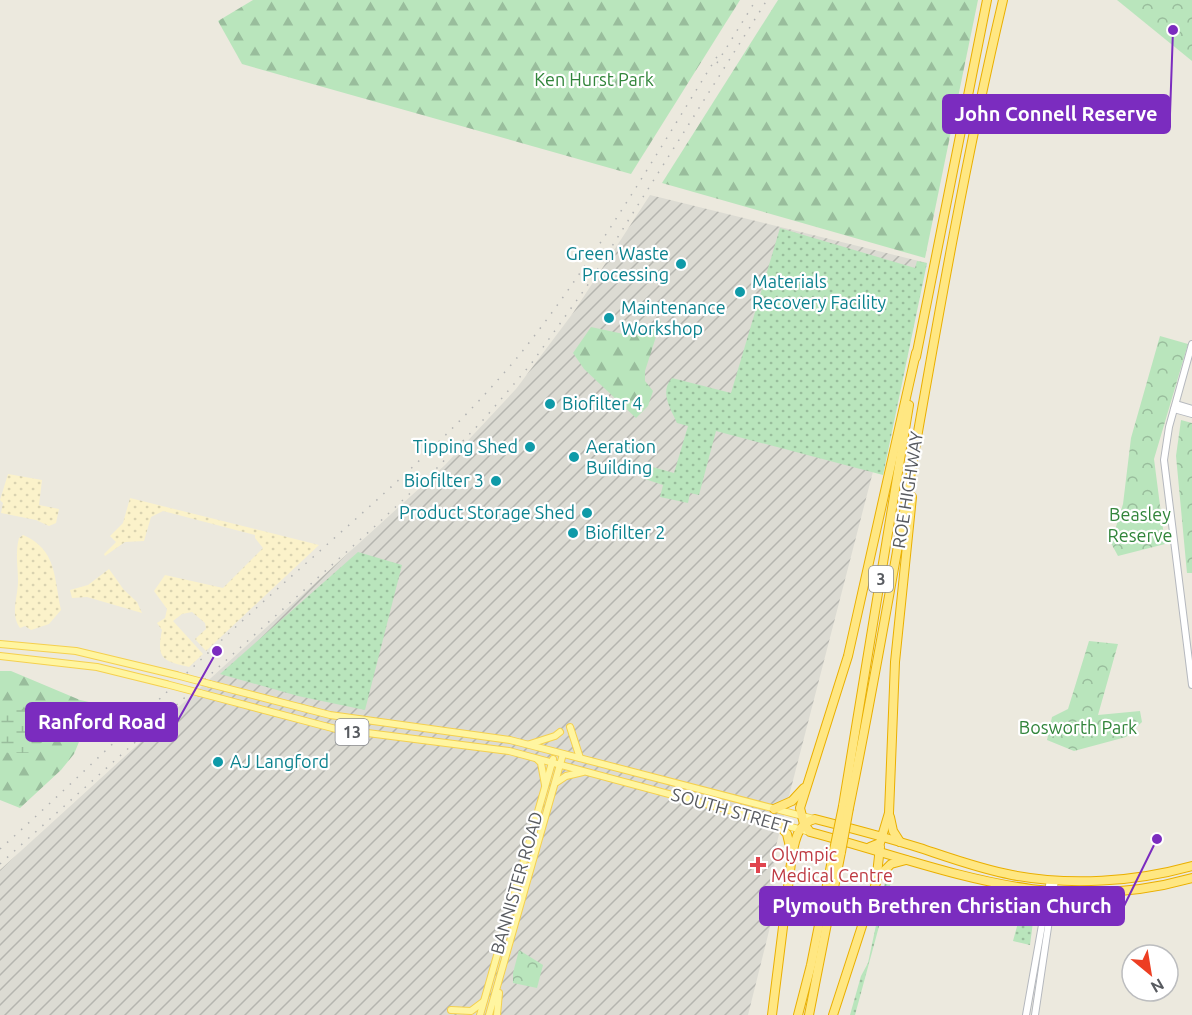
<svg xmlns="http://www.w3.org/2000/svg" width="1192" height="1015" viewBox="0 0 1192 1015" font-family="Ubuntu,sans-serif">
<defs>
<pattern id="industrial-furrows" width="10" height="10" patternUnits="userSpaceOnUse" patternTransform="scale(1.5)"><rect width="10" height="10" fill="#dcdbd3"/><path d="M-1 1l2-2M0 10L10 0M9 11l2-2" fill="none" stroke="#b5b5af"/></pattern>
<pattern id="grass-dots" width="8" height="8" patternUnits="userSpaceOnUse" patternTransform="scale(1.5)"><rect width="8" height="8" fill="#b9e5bc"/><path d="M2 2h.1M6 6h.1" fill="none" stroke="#99bd9c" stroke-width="1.8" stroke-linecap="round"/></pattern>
<pattern id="forest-firs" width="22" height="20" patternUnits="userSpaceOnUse" patternTransform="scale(1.5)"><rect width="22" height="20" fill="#b9e5bc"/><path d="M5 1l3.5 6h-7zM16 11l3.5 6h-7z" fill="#99bd9c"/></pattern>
<pattern id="wetland-marsh" width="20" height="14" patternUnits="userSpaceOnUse" patternTransform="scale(1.5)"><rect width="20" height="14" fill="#b9e5bc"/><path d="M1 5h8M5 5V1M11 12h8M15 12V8" fill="none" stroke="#99bd9c"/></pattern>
<pattern id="sand-dots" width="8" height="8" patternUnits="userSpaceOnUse" patternTransform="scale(1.5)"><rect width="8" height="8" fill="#fbf2ca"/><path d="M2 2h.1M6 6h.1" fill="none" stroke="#d9d2b0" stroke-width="1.8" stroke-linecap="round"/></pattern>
<pattern id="park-crowns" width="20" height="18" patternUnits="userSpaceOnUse" patternTransform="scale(1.5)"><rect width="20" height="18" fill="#b9e5bc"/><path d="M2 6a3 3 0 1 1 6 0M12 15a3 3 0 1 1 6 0" fill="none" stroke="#99bd9c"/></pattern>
</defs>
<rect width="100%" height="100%" fill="#ece9de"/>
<polygon fill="url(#industrial-furrows)" points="650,195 927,263 775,850 772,919 748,1015 0,1015 0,870 445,465 516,389 573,313"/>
<g fill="url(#grass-dots)">
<path d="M 780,228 L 915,268 L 917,261 L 927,263 L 883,475 L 716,431 L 699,495 L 690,493 L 688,503 L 660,497 L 663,485 L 645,479 L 649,466 L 674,473 L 688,426 L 677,423 C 671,409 659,392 672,378 L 731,393 Z"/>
<polygon points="358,552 402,565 365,710 298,696 220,674"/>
<polygon points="894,871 855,1015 850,1015 861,976 868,963 886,878"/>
<polygon points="1025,897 1034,901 1035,906 1030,945 1013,941"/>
</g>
<g fill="url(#forest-firs)">
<polygon points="253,0 740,0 631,174 242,64 218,21"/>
<polygon points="778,0 978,0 925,258 662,183"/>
<polygon points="661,321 645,371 645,381 653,391 648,406 636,418 584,369 573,353 591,327 633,336"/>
<polygon points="0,671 11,671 80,700 111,707 81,737 74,754 61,770 20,808 0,800"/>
</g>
<polygon fill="url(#wetland-marsh)" points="22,709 38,722 49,736 30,753 8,753 0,747 0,712"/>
<g fill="url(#sand-dots)">
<polygon points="8,474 42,480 39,505 59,509 56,523 49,526 36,520 1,513 3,503 0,500"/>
<path d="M 130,498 L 319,545 L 206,651 L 195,639 L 206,629 L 205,623 L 192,612 L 182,614 L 173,621 L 203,654 L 189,667 C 163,661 156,659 162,630 L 157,623 L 165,618 L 167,609 L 154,591 L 165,575 L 223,588 L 263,548 L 255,538 L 255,535 L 163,511 L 151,517 L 144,541 L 125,542 L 105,556 L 104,554 L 116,542 L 110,536 L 123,523 Z"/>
<path d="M 23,535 C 57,549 54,578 61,610 L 49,624 L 31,630 L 25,626 L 20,628 C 10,614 18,597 18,581 C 18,565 15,553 19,538 Z"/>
<polygon points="109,569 124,590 137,602 142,613 87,597 72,598 70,590 88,585"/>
</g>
<g fill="url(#park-crowns)">
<polygon points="1117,0 1192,0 1192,61"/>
<polygon points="1160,336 1188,344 1154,459 1165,544 1118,556 1111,543 1123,504 1131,438"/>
<polygon points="1181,420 1192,423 1192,573 1187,573 1176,456"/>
<polygon points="1089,641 1118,644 1098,715 1140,711 1142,722 1126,737 1074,751 1047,740 1052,717 1068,709"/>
<polygon points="519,950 543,965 537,988 513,983 513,973"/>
</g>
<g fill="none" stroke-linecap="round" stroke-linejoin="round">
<g stroke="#b5b8be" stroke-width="8">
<g id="secondary">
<polyline points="1192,344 1169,427 1164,460 1192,685"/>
<polyline points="1176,404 1192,409"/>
<polyline points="1174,409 1192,414"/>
<polyline points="1026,1015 1050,880"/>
<polyline points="1035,1015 1055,880"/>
</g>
</g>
<g stroke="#f5d04e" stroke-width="8">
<g id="primary">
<polyline points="0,644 76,651 176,675"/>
<polyline points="0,656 97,667 166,684"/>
<polyline points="210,684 330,715 510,740 814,819"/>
<polyline points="200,693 336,729 509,751 810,832"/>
<polyline points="570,727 580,758"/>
<polyline points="530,744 555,736 560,732"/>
<polyline points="537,759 541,763 545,785"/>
<polyline points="557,782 566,776 583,772"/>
<polyline points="451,1010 471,1011 483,1002"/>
<polyline points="480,1015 553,759"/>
<polyline points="489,1015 563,754"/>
<polyline points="497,1015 499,993"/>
</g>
</g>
<g stroke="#eaaf00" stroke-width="10">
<g id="highway">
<path d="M 916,353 L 848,656 L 800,808 L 804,824 L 810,832 C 945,868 1050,918 1192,878"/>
<polyline points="916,357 987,0"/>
<polyline points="843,806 909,405"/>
<path d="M 849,808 C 904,539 940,267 1003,0"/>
<polyline points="774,809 792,801 804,788"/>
<polyline points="890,817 893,831 900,842"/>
<polyline points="778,824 787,834 791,851"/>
<polyline points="870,847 880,843 889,813 895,662 912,497"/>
<polyline points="879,876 891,864 906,860"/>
<polyline points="1033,892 1042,899 1044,918"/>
<polyline points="1052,912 1060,901 1073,894"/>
<path d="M 772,1015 L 792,855 C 795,840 798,823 815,819 C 850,828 885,837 920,848 C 950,858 980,869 1012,875 C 1070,886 1134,882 1192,866"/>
<polyline points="798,1015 811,965 834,850"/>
<polyline points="809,1015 841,852"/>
<polyline points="833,1015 876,883 880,847"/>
</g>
</g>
<use href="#secondary" stroke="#fff" stroke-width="6"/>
<use href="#primary" stroke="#fff5a0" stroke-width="6"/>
<use href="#highway" stroke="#ffe782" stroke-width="8"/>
<g stroke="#b2b3b3" stroke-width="1.5" stroke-dasharray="1.5 8" stroke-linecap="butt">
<polyline points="717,63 756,0"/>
<path d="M 0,849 C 90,768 175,682 264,601 C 352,521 445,445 521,353 C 595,260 655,156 718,55"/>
<polyline points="0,864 373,528 435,470 485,418 531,364 587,286 767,0"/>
</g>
<g stroke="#f5d04e" stroke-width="8" stroke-linecap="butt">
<g id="primary-bridge">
<polyline points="176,675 210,684"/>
<polyline points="166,684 200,693"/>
</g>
</g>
<g stroke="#eaaf00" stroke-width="10" stroke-linecap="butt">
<g id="highway-bridge">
<polyline points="834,850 843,806"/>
<polyline points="841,852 849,808"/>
</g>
</g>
<use href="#primary-bridge" stroke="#fff5a0" stroke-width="6"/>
<use href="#highway-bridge" stroke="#ffe782" stroke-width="8"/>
</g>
<g fill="#0f9aa8" stroke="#fff" stroke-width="2">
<circle cx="681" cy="264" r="6"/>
<circle cx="740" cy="292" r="6"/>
<circle cx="609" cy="318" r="6"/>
<circle cx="550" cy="404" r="6"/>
<circle cx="530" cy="447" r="6"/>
<circle cx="574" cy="457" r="6"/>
<circle cx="496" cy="481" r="6"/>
<circle cx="587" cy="513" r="6"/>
<circle cx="573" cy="533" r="6"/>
<circle cx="218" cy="762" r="6"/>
</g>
<path fill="#e0444e" stroke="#fff" stroke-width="2" d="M755 856h6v6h6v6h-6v6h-6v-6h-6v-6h6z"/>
<g text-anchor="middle" stroke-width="4.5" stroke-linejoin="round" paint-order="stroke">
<g fill="#fff" stroke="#8a8c90" stroke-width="1.5">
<rect x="869" y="566" width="24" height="26" rx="4.5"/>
<rect x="335.5" y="719" width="33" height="26" rx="4.5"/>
</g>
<g font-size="16" font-weight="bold" fill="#585b60">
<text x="881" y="585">3</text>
<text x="352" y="738">13</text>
</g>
<g font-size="18" fill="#32853b" stroke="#fff">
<text x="594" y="86">Ken Hurst Park</text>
<text x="1140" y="521">Beasley<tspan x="1140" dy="21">Reserve</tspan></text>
<text x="1078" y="734">Bosworth Park</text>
</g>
<g font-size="18" fill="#0d838f" stroke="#fff" text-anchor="start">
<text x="669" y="260" text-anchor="end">Green Waste<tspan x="669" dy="21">Processing</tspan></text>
<text x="752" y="288">Materials<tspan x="752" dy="21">Recovery Facility</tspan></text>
<text x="621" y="314">Maintenance<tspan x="621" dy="21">Workshop</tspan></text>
<text x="562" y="410">Biofilter 4</text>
<text x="518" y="453" text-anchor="end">Tipping Shed</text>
<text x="586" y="453">Aeration<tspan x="586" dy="21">Building</tspan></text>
<text x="484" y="487" text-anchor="end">Biofilter 3</text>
<text x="575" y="519" text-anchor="end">Product Storage Shed</text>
<text x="585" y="539">Biofilter 2</text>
<text x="230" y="768">AJ Langford</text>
</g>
<g font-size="18" fill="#585b60" stroke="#fff">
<text transform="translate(908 490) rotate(-81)" y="6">ROE HIGHWAY</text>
<text transform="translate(731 811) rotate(16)" y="6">SOUTH STREET</text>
<text transform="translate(517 883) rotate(-74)" y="6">BANNISTER ROAD</text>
</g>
<g font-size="18" fill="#be3a42" stroke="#fff" text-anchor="start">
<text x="771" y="861">Olympic<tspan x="771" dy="21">Medical Centre</tspan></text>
</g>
</g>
<path fill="none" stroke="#7b2cbf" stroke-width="2" d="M1173 30L1170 114M217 651L177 722M1157 839L1124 906"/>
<g fill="#7b2cbf" stroke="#fff" stroke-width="2">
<circle cx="1173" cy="30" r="6"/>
<circle cx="217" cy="651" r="6"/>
<circle cx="1157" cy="839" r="6"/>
</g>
<g fill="#7b2cbf" stroke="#7b2cbf" stroke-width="2">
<rect x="943" y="95" width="227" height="38" rx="6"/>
<rect x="26" y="703" width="151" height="38" rx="6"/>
<rect x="760" y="887" width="364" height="38" rx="6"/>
</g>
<g font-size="20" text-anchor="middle" font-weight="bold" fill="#fff">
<text x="1056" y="121">John Connell Reserve</text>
<text x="102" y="729">Ranford Road</text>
<text x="942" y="913">Plymouth Brethren Christian Church</text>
</g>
<g transform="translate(1150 973) rotate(150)"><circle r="28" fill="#ffffff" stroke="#bcbdbf" stroke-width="1.5"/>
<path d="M0-4.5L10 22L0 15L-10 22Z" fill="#ed3e22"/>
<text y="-9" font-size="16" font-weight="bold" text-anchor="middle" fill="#585b60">N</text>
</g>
</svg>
